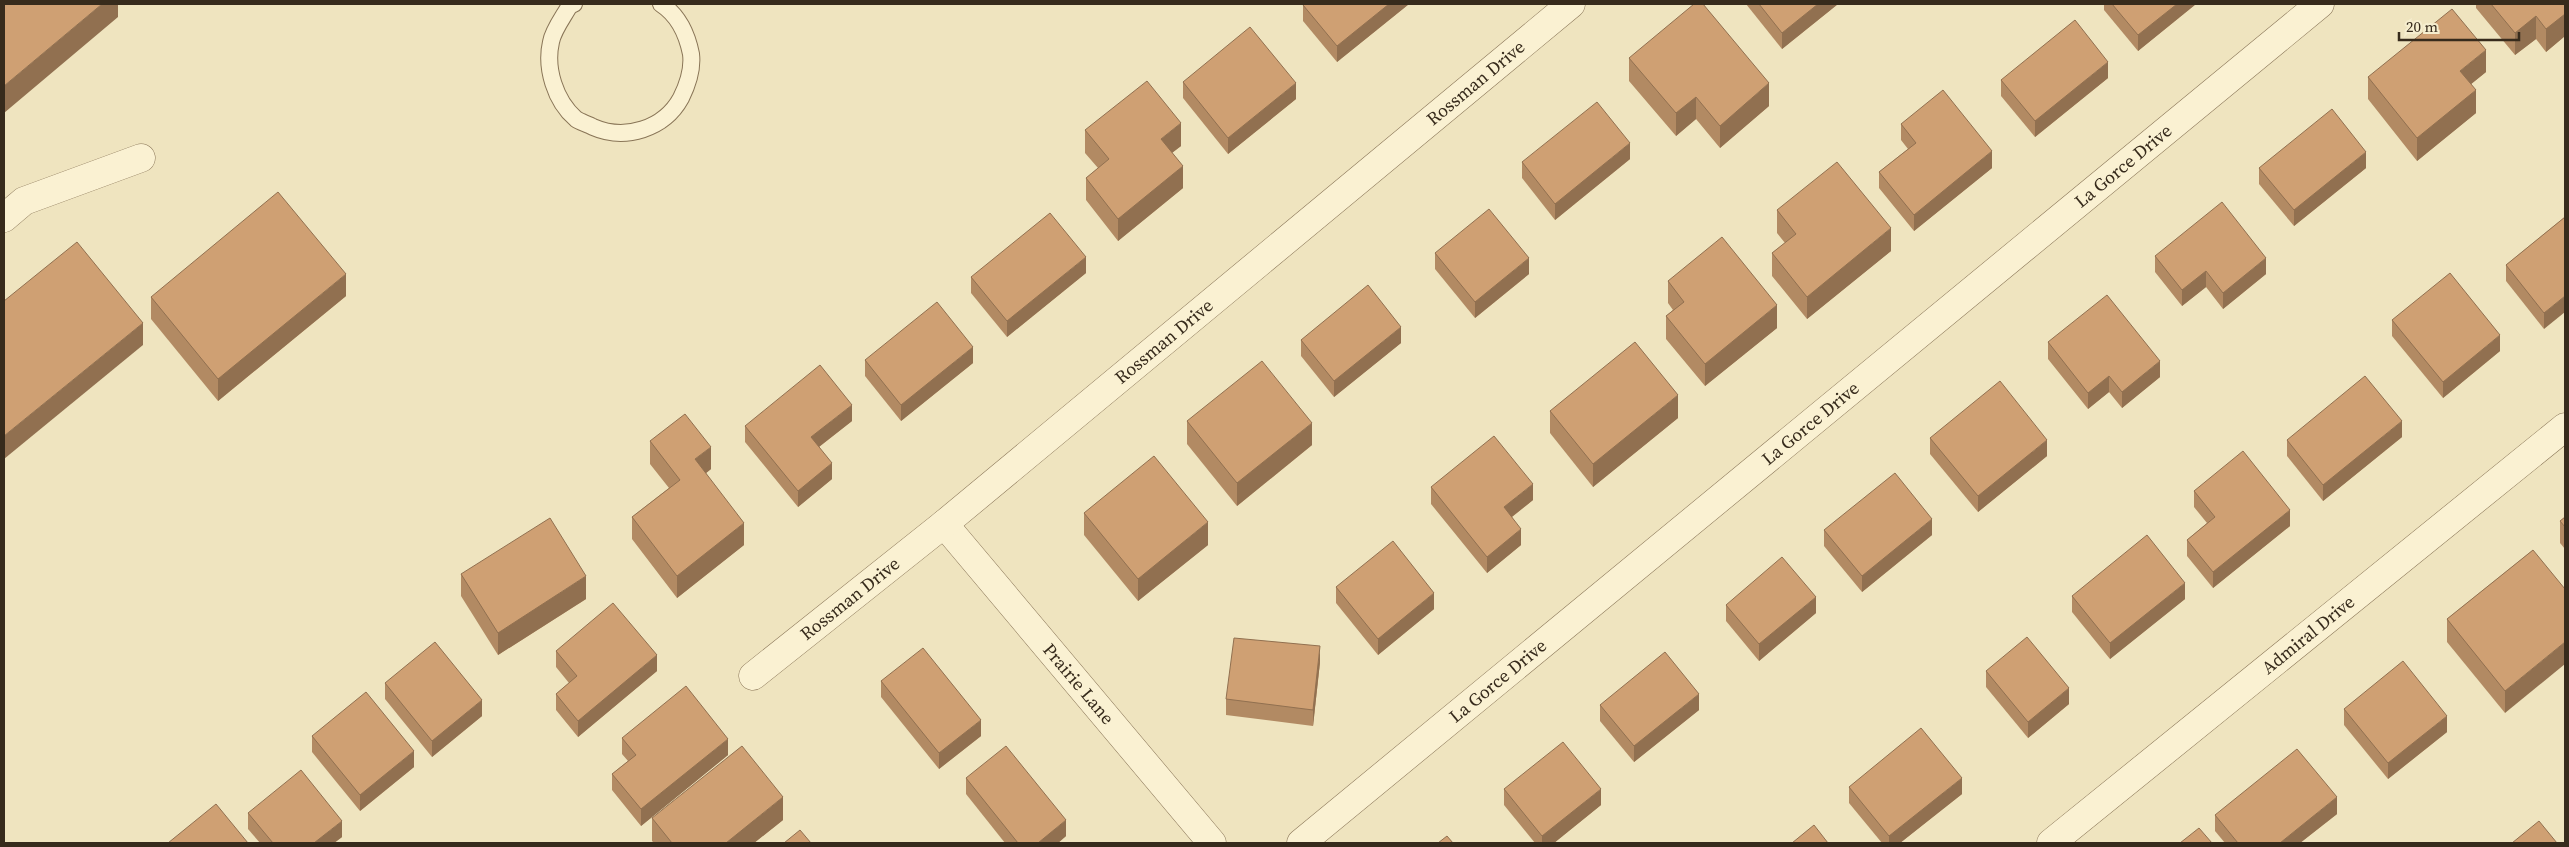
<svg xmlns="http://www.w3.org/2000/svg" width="2569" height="847" viewBox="0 0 2569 847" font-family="'Source Serif 4',serif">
<rect width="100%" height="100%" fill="#efe4bf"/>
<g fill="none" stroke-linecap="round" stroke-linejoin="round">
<g stroke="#897557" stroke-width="18">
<path id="lane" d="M 574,4 L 570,5 C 564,16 553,30 551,42 C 545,68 555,101 576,119 C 580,122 588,124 593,127 C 625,141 664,129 681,98 C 688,84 693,70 691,54 C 687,34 678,15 661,4"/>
</g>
<g stroke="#897557" stroke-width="29">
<g id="street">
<polyline points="4,218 24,201 141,158"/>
<path id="s1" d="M 944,524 L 1212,843"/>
<path id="s2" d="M 753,676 L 944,524 L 1571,4"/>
<path id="s3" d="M 1301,843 L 2320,4"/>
<path id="s4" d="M 2051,843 L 2565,427"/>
</g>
</g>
<use href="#lane" stroke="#faf1d2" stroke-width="16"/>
<use href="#street" stroke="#faf1d2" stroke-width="28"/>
</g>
<g fill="#b28a63">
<polygon points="1304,4 1409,4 1337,62 1303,21 1303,5"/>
<polygon points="1746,4 1838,4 1782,49"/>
<polygon points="2104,4 2196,4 2138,51 2104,10"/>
<polygon points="2476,4 2565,4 2565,36 2546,52 2536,39 2515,55 2476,8"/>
<polygon points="1629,58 1769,106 1720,148 1696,119 1676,136 1629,81"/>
<polygon points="2486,72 2471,84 2476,113 2417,161 2368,99 2368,77"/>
<polygon points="2108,78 2035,137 2001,96 2001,80"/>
<polygon points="1183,82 1296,99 1228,154 1183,98"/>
<polygon points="1901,124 1992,168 1914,231 1879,188 1879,172 1908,149 1901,140"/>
<polygon points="1085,130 1181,146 1172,153 1183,188 1118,241 1086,200 1086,178 1098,168 1085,153"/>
<polygon points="1630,159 1555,220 1522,178 1522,162"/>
<polygon points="2259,168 2366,168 2294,226 2259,184"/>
<polygon points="1777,210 1891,251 1807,319 1772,276 1772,253 1785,243 1777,233"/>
<polygon points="2565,217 2544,329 2506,281 2506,265"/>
<polygon points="1435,253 1529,274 1475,318 1435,269"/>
<polygon points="2155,256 2266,274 2223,309 2206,287 2182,306 2155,272"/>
<polygon points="1086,273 1007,337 971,293 971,277"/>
<polygon points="1668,281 1777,328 1705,386 1666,339 1666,316 1673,310 1668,303"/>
<polygon points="346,296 218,401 151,319 151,297"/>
<polygon points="2392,320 2500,351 2443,398 2392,336"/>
<polygon points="1301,340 1401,343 1334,397 1301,356"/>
<polygon points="2048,342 2160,377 2122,408 2109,392 2088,409 2048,359"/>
<polygon points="865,360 973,363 901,421 865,376"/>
<polygon points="1550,411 1678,418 1593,487 1550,433"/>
<polygon points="852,421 819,447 832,479 798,507 745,442 745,426"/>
<polygon points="1187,421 1312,445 1237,506 1187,444"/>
<polygon points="2402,437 2323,501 2287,456 2287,440"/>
<polygon points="1930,438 2047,456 1978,512 1930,454"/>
<polygon points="650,441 711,469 706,473 744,545 677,598 632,539 632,517 669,488 650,464"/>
<polygon points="1431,487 1533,500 1512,517 1521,545 1487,573 1431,504"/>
<polygon points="2194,491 2290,526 2213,588 2187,556 2187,540 2207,523 2194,507"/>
<polygon points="1084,513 1208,545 1138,601 1084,535"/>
<polygon points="2565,517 2565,549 2560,543 2560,521"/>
<polygon points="1824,530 1932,535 1862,592 1824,546"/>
<polygon points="2533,550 2505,713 2447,642 2447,619"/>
<polygon points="461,574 586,599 498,655 461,596"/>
<polygon points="1336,587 1434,609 1378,655 1336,603"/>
<polygon points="2072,596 2185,599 2110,659 2072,612"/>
<polygon points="1726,605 1816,613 1759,661 1726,621"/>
<polygon points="556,651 657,671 578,737 556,710 556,694 569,683 556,667"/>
<polygon points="1320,662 1313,726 1226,715 1226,699"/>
<polygon points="1986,671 2069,704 2028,738 1986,687"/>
<polygon points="881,681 981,736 939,769 881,697"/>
<polygon points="385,683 482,716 432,757 385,699"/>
<polygon points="1600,705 1699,710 1634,762 1600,721"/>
<polygon points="2344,709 2447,732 2388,779 2344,725"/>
<polygon points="312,736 414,767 360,811 312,752"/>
<polygon points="622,738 728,755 641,826 612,790 612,774 628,761 622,754"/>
<polygon points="966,778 1066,836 1058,843 1005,843 966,794"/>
<polygon points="1849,787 1962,794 1900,843 1882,843 1849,803"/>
<polygon points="1504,789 1601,805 1554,843 1535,843 1504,805"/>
<polygon points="248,813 342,837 334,843 260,843 248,829"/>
<polygon points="2337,814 2300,843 2225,843 2215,831 2215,815"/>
<polygon points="652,818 783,820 754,843 654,843 652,841"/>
</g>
<g fill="#917050">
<polygon points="102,4 118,4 118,17 4,113 4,86"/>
<polygon points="1389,4 1409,4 1337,62 1337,46"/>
<polygon points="1818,4 1838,4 1782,49 1782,33"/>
<polygon points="2177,4 2196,4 2138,51 2138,35"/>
<polygon points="2565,14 2565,36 2546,52 2546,29"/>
<polygon points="2536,16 2536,39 2515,55 2515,33"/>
<polygon points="2486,50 2486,72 2460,93 2460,71"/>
<polygon points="2108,62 2108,78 2035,137 2035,121"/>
<polygon points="1296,83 1296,99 1228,154 1228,138"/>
<polygon points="1769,83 1769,106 1720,148 1720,126"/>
<polygon points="2476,90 2476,113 2417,161 2417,138"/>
<polygon points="1696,97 1696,119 1676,136 1676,113"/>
<polygon points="1181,123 1181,146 1161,161 1161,139"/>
<polygon points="1630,143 1630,159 1555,220 1555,204"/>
<polygon points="1992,151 1992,168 1914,231 1914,215"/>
<polygon points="2366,152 2366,168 2294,226 2294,210"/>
<polygon points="1183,166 1183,188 1118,241 1118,219"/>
<polygon points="1891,228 1891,251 1807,319 1807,297"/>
<polygon points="1086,257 1086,273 1007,337 1007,321"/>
<polygon points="1529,258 1529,274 1475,318 1475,302"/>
<polygon points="2266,258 2266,274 2223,309 2223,293"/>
<polygon points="2206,271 2206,287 2182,306 2182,290"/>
<polygon points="346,274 346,296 218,401 218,379"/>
<polygon points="2565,296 2565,312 2544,329 2544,313"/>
<polygon points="1777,305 1777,328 1705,386 1705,364"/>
<polygon points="143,323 143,345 4,459 4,436"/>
<polygon points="1401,327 1401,343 1334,397 1334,381"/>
<polygon points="2500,335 2500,351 2443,398 2443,382"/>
<polygon points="973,347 973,363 901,421 901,405"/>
<polygon points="2160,361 2160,377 2122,408 2122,392"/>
<polygon points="2109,376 2109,392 2088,409 2088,393"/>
<polygon points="1678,395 1678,418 1593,487 1593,464"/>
<polygon points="852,405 852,421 811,453 811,437"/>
<polygon points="2402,421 2402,437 2323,501 2323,485"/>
<polygon points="1312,423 1312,445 1237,506 1237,483"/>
<polygon points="2047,440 2047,456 1978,512 1978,496"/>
<polygon points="711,447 711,469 695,482 695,459"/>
<polygon points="832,463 832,479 798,507 798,491"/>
<polygon points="1533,484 1533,500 1504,523 1504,507"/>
<polygon points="2290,510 2290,526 2213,588 2213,572"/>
<polygon points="1932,519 1932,535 1862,592 1862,576"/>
<polygon points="1208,522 1208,545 1138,601 1138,579"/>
<polygon points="744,523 744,545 677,598 677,576"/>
<polygon points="1521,529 1521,545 1487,573 1487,557"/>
<polygon points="586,576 586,599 498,655 498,633"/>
<polygon points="2185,583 2185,599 2110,659 2110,643"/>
<polygon points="1434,593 1434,609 1378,655 1378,639"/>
<polygon points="1816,597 1816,613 1759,661 1759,644"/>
<polygon points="2565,642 2565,664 2505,713 2505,691"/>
<polygon points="1320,646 1320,662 1313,726 1313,710"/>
<polygon points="657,655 657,671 578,737 578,721"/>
<polygon points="2069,688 2069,704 2028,738 2028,722"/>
<polygon points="1699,694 1699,710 1634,762 1634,746"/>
<polygon points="482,700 482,716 432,757 432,741"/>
<polygon points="2447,716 2447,732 2388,779 2388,763"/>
<polygon points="981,720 981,736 939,769 939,753"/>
<polygon points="728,739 728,755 641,826 641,809"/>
<polygon points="414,751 414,767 360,811 360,795"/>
<polygon points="1962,778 1962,794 1900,843 1889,843 1889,836"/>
<polygon points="1601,789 1601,805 1554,843 1542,843 1542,836"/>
<polygon points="783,797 783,820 754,843 726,843"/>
<polygon points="2337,797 2337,814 2300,843 2280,843"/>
<polygon points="1066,820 1066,836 1058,843 1038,843"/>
<polygon points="342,821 342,837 334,843 314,843"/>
</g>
<g fill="#cfa073" stroke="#917050">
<polygon points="4,4 102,4 4,86"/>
<polygon points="1304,4 1389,4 1337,46 1303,5"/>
<polygon points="1694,4 1703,4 1769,83 1720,126 1696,97 1676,113 1629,58"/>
<polygon points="1759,4 1818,4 1782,33"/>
<polygon points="2112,4 2177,4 2138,35"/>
<polygon points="2491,4 2565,4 2565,14 2546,29 2536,16 2515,33"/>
<polygon points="2452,9 2486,50 2460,71 2476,90 2417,138 2368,77"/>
<polygon points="2075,20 2108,62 2035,121 2001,80"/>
<polygon points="1250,27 1296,83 1228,138 1183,82"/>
<polygon points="1147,81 1181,123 1161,139 1183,166 1118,219 1086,178 1109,159 1085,130"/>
<polygon points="1943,90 1992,151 1914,215 1879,172 1916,143 1901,124"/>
<polygon points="1597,102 1630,143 1555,204 1522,162"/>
<polygon points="2332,109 2366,152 2294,210 2259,168"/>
<polygon points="1837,162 1891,228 1807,297 1772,253 1796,234 1777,210"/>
<polygon points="278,192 346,274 218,379 151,297"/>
<polygon points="2222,202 2266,258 2223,293 2206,271 2182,290 2155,256"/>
<polygon points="1489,209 1529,258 1475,302 1435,253"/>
<polygon points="1050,213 1086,257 1007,321 971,277"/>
<polygon points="2565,217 2565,296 2544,313 2506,265"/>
<polygon points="1722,237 1777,305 1705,364 1666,316 1684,302 1668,281"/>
<polygon points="77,242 143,323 4,436 4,301"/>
<polygon points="2450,273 2500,335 2443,382 2392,320"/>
<polygon points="1368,285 1401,327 1334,381 1301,340"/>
<polygon points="2107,295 2160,361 2122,392 2109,376 2088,393 2048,342"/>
<polygon points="937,302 973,347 901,405 865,360"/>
<polygon points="1635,342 1678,395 1593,464 1550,411"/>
<polygon points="1262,361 1312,423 1237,483 1187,421"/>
<polygon points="820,365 852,405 811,437 832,463 798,491 745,426"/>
<polygon points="2365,376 2402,421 2323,485 2287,440"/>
<polygon points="2000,381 2047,440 1978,496 1930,438"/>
<polygon points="685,414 711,447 695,459 744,523 677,576 632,517 680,480 650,441"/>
<polygon points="1494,436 1533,484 1504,507 1521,529 1487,557 1431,487"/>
<polygon points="2243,451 2290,510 2213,572 2187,540 2215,517 2194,491"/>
<polygon points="1154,456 1208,522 1138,579 1084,513"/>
<polygon points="1895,473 1932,519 1862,576 1824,530"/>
<polygon points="2565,517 2565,527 2560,521"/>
<polygon points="550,518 586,576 498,633 461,574"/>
<polygon points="2147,535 2185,583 2110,643 2072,596"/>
<polygon points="1393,541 1434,593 1378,639 1336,587"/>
<polygon points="2533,550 2565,589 2565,642 2505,691 2447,619"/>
<polygon points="1782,557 1816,597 1759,644 1726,605"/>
<polygon points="613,603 657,655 578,721 556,694 577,676 556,651"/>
<polygon points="2027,637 2069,688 2028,722 1986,671"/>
<polygon points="1234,638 1320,646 1313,710 1226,699"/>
<polygon points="435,642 482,700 432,741 385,683"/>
<polygon points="923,648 981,720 939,753 881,681"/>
<polygon points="1665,652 1699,694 1634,746 1600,705"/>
<polygon points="2403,661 2447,716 2388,763 2344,709"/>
<polygon points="686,686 728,739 641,809 612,774 636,755 622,738"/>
<polygon points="366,692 414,751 360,795 312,736"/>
<polygon points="1921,728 1962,778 1889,836 1849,787"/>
<polygon points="1563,742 1601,789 1542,836 1504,789"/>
<polygon points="742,746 783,797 726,843 672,843 652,818"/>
<polygon points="1006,746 1066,820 1038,843 1018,843 966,778"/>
<polygon points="2297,749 2337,797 2280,843 2238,843 2215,815"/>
<polygon points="301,770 342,821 314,843 273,843 248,813"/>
<polygon points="216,804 248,843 168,843"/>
<polygon points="2539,821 2557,843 2512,843"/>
<polygon points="1814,825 1828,843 1792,843"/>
<polygon points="2199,828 2212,843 2180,843"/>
<polygon points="800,830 811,843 784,843"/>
<polygon points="1447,836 1453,843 1438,843"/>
</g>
<g text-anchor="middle" stroke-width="5" stroke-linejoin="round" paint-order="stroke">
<g font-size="18" fill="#372b1c" stroke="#f6eecf">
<text dy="6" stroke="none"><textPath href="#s2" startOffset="935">Rossman Drive</textPath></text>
<text dy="6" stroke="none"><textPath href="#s3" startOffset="1065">La Gorce Drive</textPath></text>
<text dy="6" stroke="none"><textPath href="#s2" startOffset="530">Rossman Drive</textPath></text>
<text dy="6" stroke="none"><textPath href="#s3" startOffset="660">La Gorce Drive</textPath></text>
<text dy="6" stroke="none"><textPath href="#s2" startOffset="124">Rossman Drive</textPath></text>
<text dy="6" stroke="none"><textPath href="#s4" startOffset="331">Admiral Drive</textPath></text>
<text dy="6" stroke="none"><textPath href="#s3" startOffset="255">La Gorce Drive</textPath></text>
<text dy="6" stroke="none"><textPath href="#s1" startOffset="209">Prairie Lane</textPath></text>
</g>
</g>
<rect width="2569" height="847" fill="none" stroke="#372b1c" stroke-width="10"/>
<path d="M2399 32v8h120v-8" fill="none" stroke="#372b1c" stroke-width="2.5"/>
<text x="2406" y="32" font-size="15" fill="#372b1c" stroke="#f6eecf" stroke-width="4" paint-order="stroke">20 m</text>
</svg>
